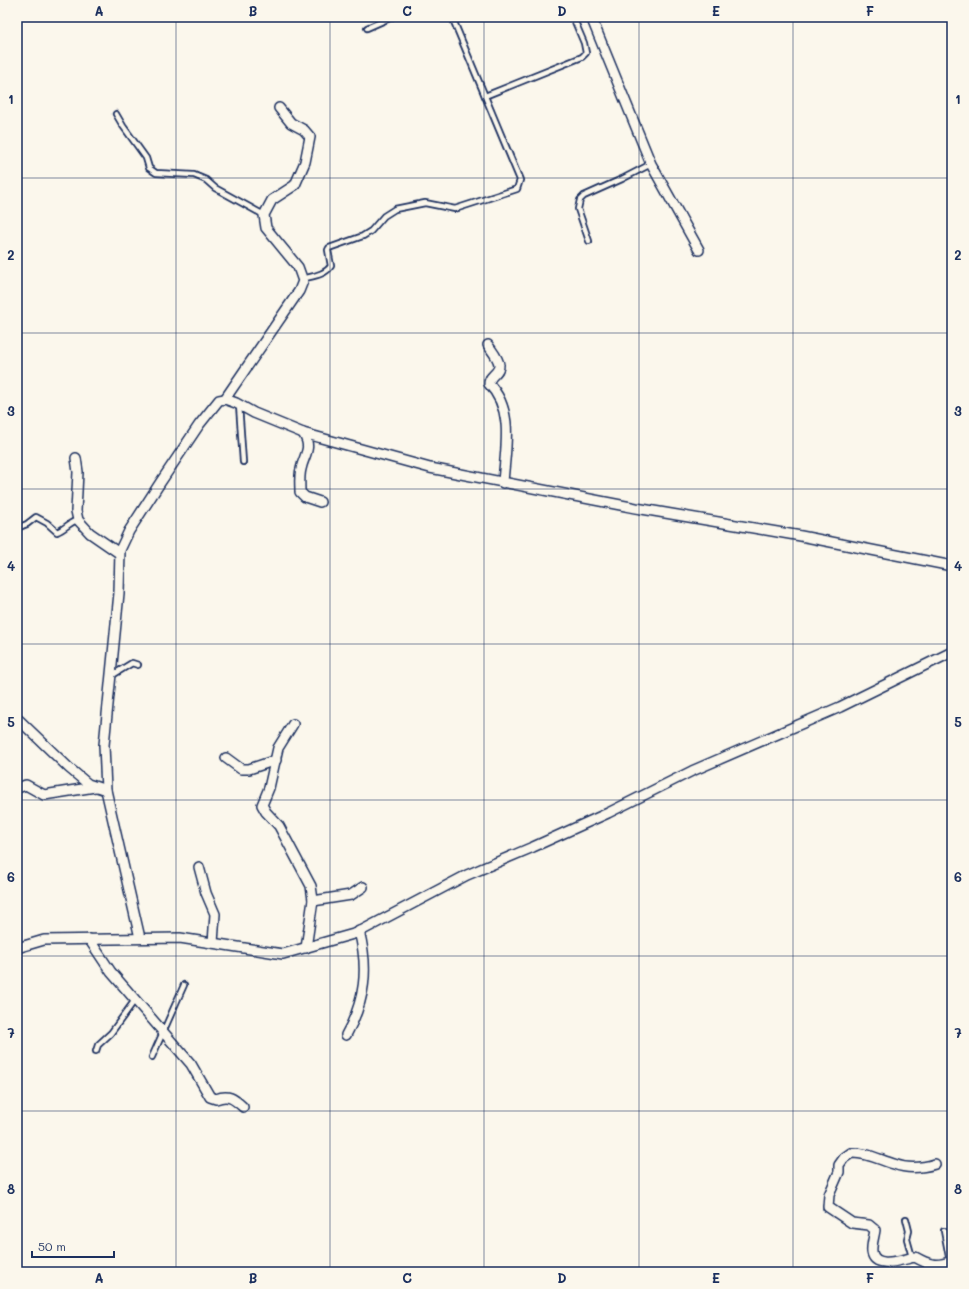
<svg xmlns="http://www.w3.org/2000/svg" width="969" height="1289" viewBox="0 0 969 1289" font-family="Mali,sans-serif">
<rect width="100%" height="100%" fill="#fbf7ec"/>
<filter id="ink" filterUnits="userSpaceOnUse"><feTurbulence type="fractalNoise" baseFrequency=".025" numOctaves="2"/><feDisplacementMap in="SourceGraphic" scale="8" xChannelSelector="R" yChannelSelector="G"/><feConvolveMatrix kernelMatrix="1 2 1 2 8 2 1 2 1" color-interpolation-filters="sRGB"/></filter>
<g filter="url(#ink)">
<g fill="none" stroke-linecap="round" stroke-linejoin="round">
<g stroke="#1b2f5e" stroke-width="8">
<g id="service">
<polyline points="367,28 392,17"/>
<polyline points="485,96 582,57 586,53 584,43 573,17"/>
<polyline points="116,114 123,126 146,158 149,168 156,173 194,175 206,180 215,188 264,215"/>
<polyline points="589,241 578,209 580,200 584,196 622,179 651,164"/>
<path d="M 302,279 C 313,276 325,275 331,266 L 328,250 L 329,248 L 363,236 L 371,231 L 384,216 L 395,209 L 425,203 L 455,209 L 517,189 L 520,180 L 452,17"/>
<polyline points="239,405 243,462"/>
<path d="M 17,528 L 27,524 L 36,517 L 47,523 L 57,532 C 65,529 71,521 78,520"/>
<polyline points="111,676 132,663 138,665"/>
<polyline points="96,1051 98,1045 111,1033 135,1000"/>
<polyline points="152,1057 184,985"/>
<polyline points="906,1219 909,1231 907,1239 912,1257"/>
<polyline points="944,1231 950,1262"/>
</g>
</g>
<g stroke="#1b2f5e" stroke-width="12">
<g id="minor">
<polyline points="591,17 651,164 699,250"/>
<path d="M 488,345 C 492,351 499,359 499,365 C 500,373 488,376 489,384 C 515,411 505,449 503,483"/>
<polyline points="225,399 299,291 303,281 298,267 266,228 264,215 272,200 295,185 305,162 310,137 304,130 291,123 279,108"/>
<path d="M 303,433 C 313,449 304,454 301,469 C 299,476 300,485 300,492 L 305,497 L 320,502"/>
<polyline points="76,458 78,472 76,511 78,520 90,533 119,553"/>
<polyline points="17,718 69,768 88,784 106,790"/>
<polyline points="293,724 278,748 269,788 262,805 266,812 279,826 311,886 313,900 306,948"/>
<polyline points="226,758 241,769 249,769 276,760"/>
<polyline points="17,788 26,785 44,795 95,787"/>
<polyline points="199,867 206,893 215,914 213,943"/>
<polyline points="313,901 351,895 363,887"/>
<polyline points="140,938 106,790 104,745 119,593 120,550 129,531 160,483 199,425 219,400 225,399 236,403 254,413 303,433 430,468 636,508 801,536 952,566"/>
<path d="M 89,939 L 111,972 L 191,1064 L 210,1097 L 216,1099 C 229,1094 234,1099 243,1107"/>
<polyline points="17,948 44,940 180,938 283,954 357,933 467,875 533,847 608,813 692,771 840,707 952,652"/>
<path d="M 346,1035 C 365,1001 369,969 359,931"/>
<path d="M 935,1164 C 922,1168 907,1169 894,1164 C 880,1160 866,1152 851,1153 L 844,1158 L 839,1165 L 839,1172 L 829,1195 L 828,1207 L 852,1223 L 869,1225 L 875,1230 C 874,1237 871,1246 872,1252 C 875,1270 903,1259 915,1257 C 929,1265 936,1267 952,1261"/>
</g>
</g>
<use href="#service" stroke="#fbf7ec" stroke-width="4.5"/>
<use href="#minor" stroke="#fbf7ec" stroke-width="9"/>
</g>
</g>
<path fill="none" stroke="#1b2f5e" stroke-width="1" stroke-opacity="0.55" d="M 176,17 L 176,1272M 330,17 L 330,1272M 484,17 L 484,1272M 639,17 L 639,1272M 793,17 L 793,1272M 17,178 L 952,178M 17,333 L 952,333M 17,489 L 952,489M 17,644 L 952,644M 17,800 L 952,800M 17,956 L 952,956M 17,1111 L 952,1111"/>
<rect width="969" height="1289" fill="none" stroke="#fbf7ec" stroke-width="44"/>
<path d="M32 1251v6h82v-6" fill="none" stroke="#1b2f5e" stroke-width="2"/>
<text x="38" y="1251" font-size="12" fill="#1b2f5e" stroke="#fbf7ec" stroke-width="3" paint-order="stroke">50 m</text>
<rect x="22" y="22" width="925" height="1245" fill="none" stroke="#1b2f5e" stroke-width="1.5"/>
<g font-size="13" text-anchor="middle" font-weight="bold" fill="#1b2f5e">
<text x="99" y="16">A</text>
<text x="253" y="16">B</text>
<text x="407" y="16">C</text>
<text x="562" y="16">D</text>
<text x="716" y="16">E</text>
<text x="870" y="16">F</text>
<text x="11" y="104">1</text>
<text x="958" y="104">1</text>
<text x="11" y="260">2</text>
<text x="958" y="260">2</text>
<text x="11" y="416">3</text>
<text x="958" y="416">3</text>
<text x="11" y="571">4</text>
<text x="958" y="571">4</text>
<text x="11" y="727">5</text>
<text x="958" y="727">5</text>
<text x="11" y="882">6</text>
<text x="958" y="882">6</text>
<text x="11" y="1038">7</text>
<text x="958" y="1038">7</text>
<text x="11" y="1194">8</text>
<text x="958" y="1194">8</text>
<text x="99" y="1283">A</text>
<text x="253" y="1283">B</text>
<text x="407" y="1283">C</text>
<text x="562" y="1283">D</text>
<text x="716" y="1283">E</text>
<text x="870" y="1283">F</text>
</g>
</svg>
